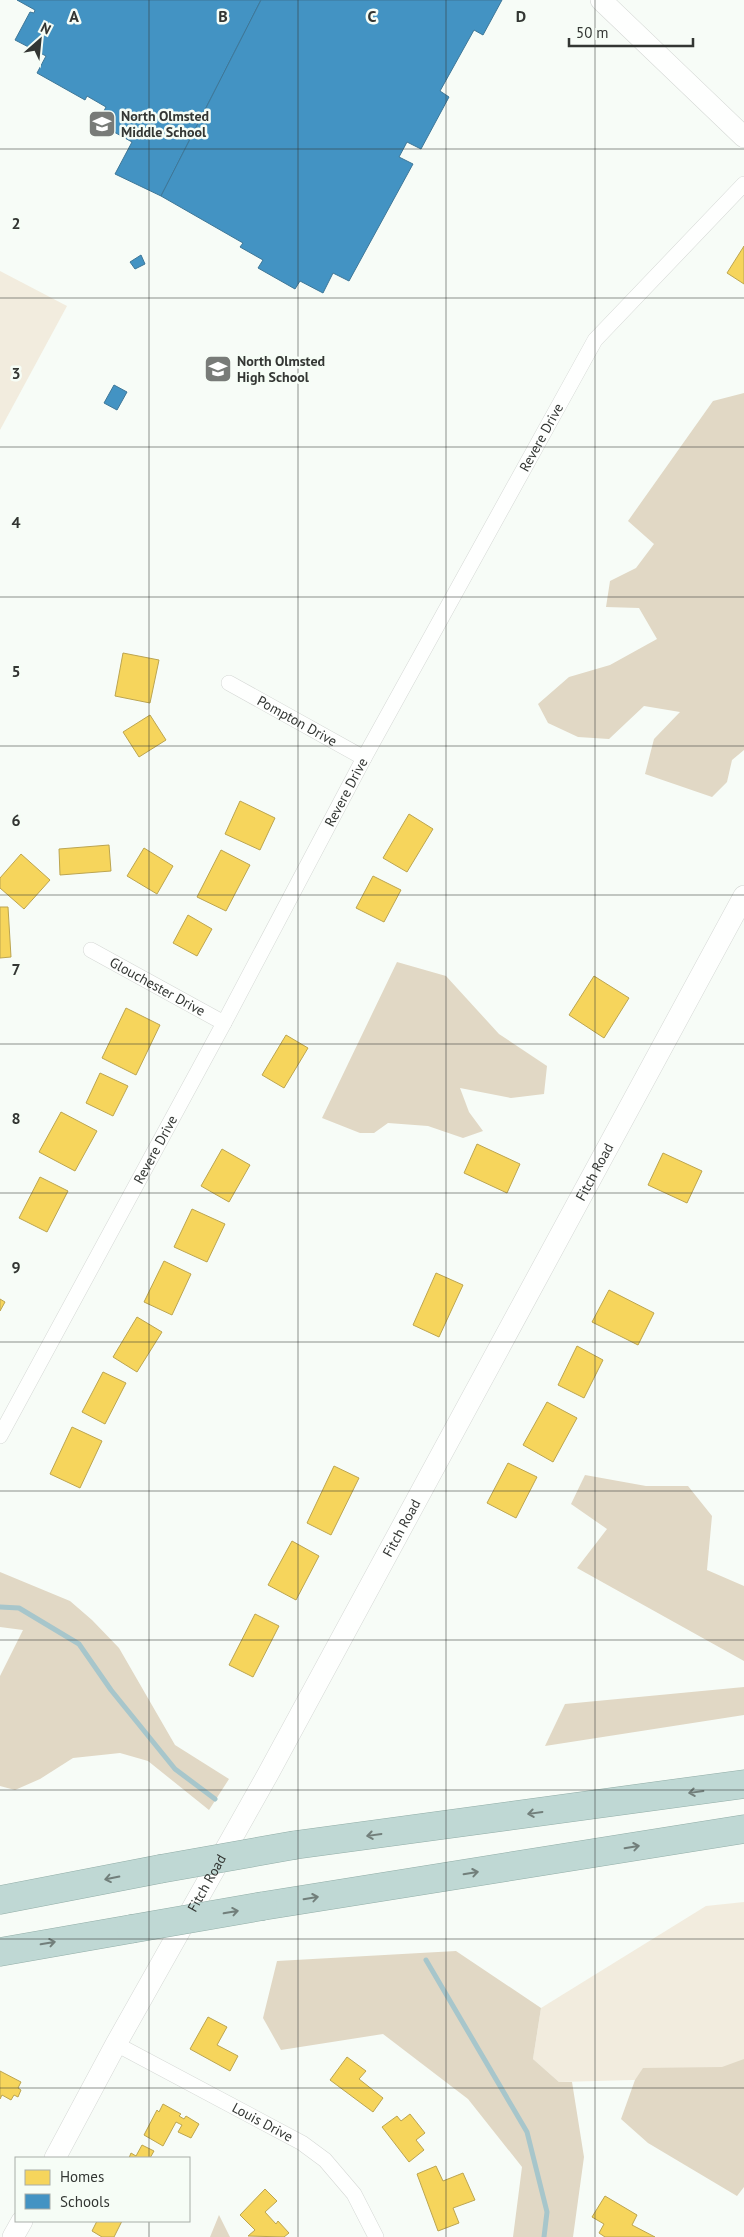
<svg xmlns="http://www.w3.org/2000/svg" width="744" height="2237" viewBox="0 0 744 2237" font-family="'PT Sans',sans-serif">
<rect width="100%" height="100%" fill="#f7fcf7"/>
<g fill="#f2ecde">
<polygon points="0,271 67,306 0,430"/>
<polygon points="744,1902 744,2077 559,2082 533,2059 541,2008 706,1906"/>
</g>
<g fill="#e1d8c5">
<polygon points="744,393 744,750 732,760 727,782 712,797 645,774 654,739 680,712 644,706 609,739 578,737 548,723 538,704 569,677 610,665 657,639 639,608 606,607 610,581 636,568 654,544 628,521 713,401"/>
<polygon points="397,962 446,976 499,1034 547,1066 544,1094 511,1098 460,1088 469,1112 483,1131 463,1138 428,1126 388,1123 374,1133 360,1133 322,1118"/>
<polygon points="585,1475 646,1486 688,1486 712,1516 707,1570 744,1586 744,1661 577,1568 607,1529 571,1504"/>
<polygon points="0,1572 70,1601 92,1620 119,1648 175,1745 229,1779 209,1810 148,1761 120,1753 73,1758 40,1779 15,1790 0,1786 0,1676 23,1630 0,1627"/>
<polygon points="744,1687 744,1715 545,1746 565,1704"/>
<polygon points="456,1951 541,2008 533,2059 559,2082 572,2082 584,2157 573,2237 513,2237 522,2167 468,2099 383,2034 281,2050 263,2018 277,1961"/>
<polygon points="744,2059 744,2187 737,2196 648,2143 621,2119 635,2080 643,2068 722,2067"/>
<polygon points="219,2215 230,2237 210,2237"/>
</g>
<g fill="#f6d55c" stroke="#bca550">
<polygon points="744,246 744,284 727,273"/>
<polygon points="123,653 159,660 150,703 115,696"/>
<polygon points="150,715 166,740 139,757 123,732"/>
<polygon points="240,801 275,818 260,850 225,834"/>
<polygon points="409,814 433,829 407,872 383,858"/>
<polygon points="109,845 111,871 60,875 59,849"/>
<polygon points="144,848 173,866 157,894 127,876"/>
<polygon points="221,850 250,865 226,911 197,897"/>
<polygon points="21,854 50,880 24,909 0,888 0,878"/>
<polygon points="373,876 401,890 384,922 356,908"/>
<polygon points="0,907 8,907 11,957 0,958"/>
<polygon points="188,915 212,929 197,956 173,943"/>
<polygon points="594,976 629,998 604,1038 569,1015"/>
<polygon points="126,1008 160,1025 136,1075 102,1058"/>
<polygon points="286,1035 308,1048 284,1088 262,1075"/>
<polygon points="100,1073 128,1086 113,1116 86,1103"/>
<polygon points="61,1112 97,1131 75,1171 39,1152"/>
<polygon points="477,1144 520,1164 507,1193 464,1173"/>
<polygon points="222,1149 250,1165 229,1202 201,1186"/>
<polygon points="663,1153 702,1171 687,1203 648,1185"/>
<polygon points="40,1177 68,1191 47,1232 19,1218"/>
<polygon points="192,1209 225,1224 207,1262 174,1247"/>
<polygon points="164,1261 191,1274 172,1315 144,1302"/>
<polygon points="436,1273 463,1285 439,1337 413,1325"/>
<polygon points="609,1290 654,1313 638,1345 592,1322"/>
<polygon points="0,1299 5,1302 0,1311"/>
<polygon points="137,1317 162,1332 137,1372 113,1357"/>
<polygon points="577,1346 603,1360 584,1398 558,1385"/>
<polygon points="103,1372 126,1383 105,1424 82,1412"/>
<polygon points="547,1402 577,1418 553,1462 523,1445"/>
<polygon points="72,1427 102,1441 80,1488 50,1474"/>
<polygon points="508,1463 537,1477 516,1518 487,1503"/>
<polygon points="334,1466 359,1478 331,1535 307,1523"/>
<polygon points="292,1541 319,1556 296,1600 268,1585"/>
<polygon points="255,1614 279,1626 253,1677 229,1665"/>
<polygon points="208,2017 227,2027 217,2045 238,2056 230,2071 190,2049"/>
<polygon points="347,2057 366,2071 359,2079 383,2098 373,2112 330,2080"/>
<polygon points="0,2071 21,2082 18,2088 21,2090 18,2097 14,2095 11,2100 2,2095 0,2099"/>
<polygon points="163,2104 181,2114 179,2116 184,2119 186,2116 199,2124 191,2138 178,2132 182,2125 176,2122 163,2146 144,2135 157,2110 159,2112"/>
<polygon points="410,2114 425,2133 416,2140 424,2150 409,2162 382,2127 397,2116 401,2121"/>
<polygon points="142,2145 154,2151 150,2158 129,2158 131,2153 136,2156"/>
<polygon points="436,2166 443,2181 463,2173 475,2200 453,2208 459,2223 438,2231 417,2174"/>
<polygon points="265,2189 277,2201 265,2212 276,2224 278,2221 289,2233 284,2237 248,2236 255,2230 240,2215"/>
<polygon points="605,2196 637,2215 632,2225 655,2237 605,2237 599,2233 604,2224 592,2217"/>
<polygon points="97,2221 122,2221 114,2237 102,2237 92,2231"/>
</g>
<g fill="#4393c3" stroke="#3e7798">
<polygon points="17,0 261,0 161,196 115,174 132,142 98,123 106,107 87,96 85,100 37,73 46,56 15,40 30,12 34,13 35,10"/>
<polygon points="261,0 502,0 483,35 474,30 440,91 449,97 421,149 407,142 399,157 413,164 349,281 333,273 323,293 300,281 295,289 258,268 263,260 240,247 243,243 161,196"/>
<polygon points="141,255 145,264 135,269 130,262"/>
<polygon points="114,385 127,392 117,410 104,403"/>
</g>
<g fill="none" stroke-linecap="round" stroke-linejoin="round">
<g stroke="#a7c6cb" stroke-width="5">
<polyline points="0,1607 19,1608 79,1644 111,1690 175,1769 215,1799"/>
<polyline points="426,1960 527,2132 547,2212 544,2237"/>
</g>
<g stroke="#d5d8d5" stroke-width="16">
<g id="street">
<path id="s1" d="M 229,683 L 364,758"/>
<path id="s2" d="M 91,950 L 224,1023"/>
<path id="s3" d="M 0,1436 L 224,1023 L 364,758 L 595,340 L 744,184"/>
<path id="s4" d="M 116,2044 L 302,2143 L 325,2160 L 354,2194 L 376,2237"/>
</g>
</g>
<g stroke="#d5d8d5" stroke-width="22">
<g id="secondary">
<polyline points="601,0 744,137"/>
<path id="s5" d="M 55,2158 L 116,2044 L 268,1774 L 744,896"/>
<polyline points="13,2237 22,2221"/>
</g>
</g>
<g stroke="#93aea8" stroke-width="29">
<g id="highway">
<polyline points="295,1845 744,1784"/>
<polyline points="0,1900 160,1869"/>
<polyline points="263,1906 744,1829"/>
<polyline points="0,1952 131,1929"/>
</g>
</g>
<use href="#street" stroke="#fefffe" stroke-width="15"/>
<use href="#secondary" stroke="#fefffe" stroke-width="21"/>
<use href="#highway" stroke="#bfd8d4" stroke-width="28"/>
<g stroke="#93aea8" stroke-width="29" stroke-linecap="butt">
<g id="highway-bridge">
<polyline points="160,1869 295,1845"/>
<polyline points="131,1929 263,1906"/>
</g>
</g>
<use href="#highway-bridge" stroke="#bfd8d4" stroke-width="28"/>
</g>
<defs><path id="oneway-shaft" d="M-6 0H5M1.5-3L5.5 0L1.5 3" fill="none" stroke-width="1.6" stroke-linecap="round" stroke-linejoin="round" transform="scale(1.25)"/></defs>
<g stroke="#727f7b">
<use href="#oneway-shaft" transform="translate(696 1792) rotate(172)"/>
<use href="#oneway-shaft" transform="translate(535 1813) rotate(172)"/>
<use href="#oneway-shaft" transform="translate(374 1835) rotate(172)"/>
<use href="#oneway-shaft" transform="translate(632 1847) rotate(-9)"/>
<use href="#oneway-shaft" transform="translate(471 1873) rotate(-9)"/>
<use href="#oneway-shaft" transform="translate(112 1878) rotate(169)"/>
<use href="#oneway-shaft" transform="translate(311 1898) rotate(-9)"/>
<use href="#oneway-shaft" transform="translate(231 1912) rotate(-10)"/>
<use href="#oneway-shaft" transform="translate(48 1943) rotate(-10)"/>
</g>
<path fill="none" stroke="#333633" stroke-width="1" stroke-opacity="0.55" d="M 149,0 L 149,2158M 298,0 L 298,2237M 446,0 L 446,2237M 595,0 L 595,2237M 0,149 L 744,149M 0,298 L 744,298M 0,447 L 744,447M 0,597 L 744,597M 0,746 L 744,746M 0,895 L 744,895M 0,1044 L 744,1044M 0,1193 L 744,1193M 0,1342 L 744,1342M 0,1491 L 744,1491M 0,1640 L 744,1640M 0,1790 L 744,1790M 0,1939 L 744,1939M 0,2088 L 744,2088M 149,2221 L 149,2237"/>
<defs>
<g id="school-square" transform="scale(1.4375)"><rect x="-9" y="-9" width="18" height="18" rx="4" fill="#787b78" stroke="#f6fdf6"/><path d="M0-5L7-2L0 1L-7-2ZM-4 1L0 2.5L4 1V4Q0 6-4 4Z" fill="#fff"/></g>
</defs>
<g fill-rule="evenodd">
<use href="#school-square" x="102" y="124"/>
<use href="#school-square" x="218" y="369"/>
</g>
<g text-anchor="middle" stroke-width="5" stroke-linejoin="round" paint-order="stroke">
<g font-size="14" font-weight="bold" fill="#333633" stroke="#f6fdf6" text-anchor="start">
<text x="121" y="121">North Olmsted<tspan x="121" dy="16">Middle School</tspan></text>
<text x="237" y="366">North Olmsted<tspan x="237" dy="16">High School</tspan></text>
</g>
<g font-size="14" fill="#333633" stroke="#f6fdf6">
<text dy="5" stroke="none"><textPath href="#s3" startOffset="1136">Revere Drive</textPath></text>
<text dy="5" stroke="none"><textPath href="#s1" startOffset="78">Pompton Drive</textPath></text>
<text dy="5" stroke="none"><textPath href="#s3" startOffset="731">Revere Drive</textPath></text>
<text dy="5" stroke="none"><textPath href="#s2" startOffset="76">Glouchester Drive</textPath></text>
<text dy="5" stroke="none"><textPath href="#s3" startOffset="326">Revere Drive</textPath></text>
<text dy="5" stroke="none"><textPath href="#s5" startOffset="1124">Fitch Road</textPath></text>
<text dy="5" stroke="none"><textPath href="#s5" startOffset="719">Fitch Road</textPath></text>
<text dy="5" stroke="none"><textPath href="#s5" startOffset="314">Fitch Road</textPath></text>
<text dy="5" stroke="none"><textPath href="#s4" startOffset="166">Louis Drive</textPath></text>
</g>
</g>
<g font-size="16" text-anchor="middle" font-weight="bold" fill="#333633" stroke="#f6fdf6" stroke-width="5" stroke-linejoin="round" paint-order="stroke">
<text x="74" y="22">A</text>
<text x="223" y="22">B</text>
<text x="372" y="22">C</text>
<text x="521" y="22">D</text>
<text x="16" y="229">2</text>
<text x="16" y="379">3</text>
<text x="16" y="528">4</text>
<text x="16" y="677">5</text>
<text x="16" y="826">6</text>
<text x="16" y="975">7</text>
<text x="16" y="1124">8</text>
<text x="16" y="1273">9</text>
</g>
<rect x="15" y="2157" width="175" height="65" fill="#f6fdf6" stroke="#a8ada8"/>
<rect x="25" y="2170" width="25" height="15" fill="#f6d55c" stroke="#a8ada8"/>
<text x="60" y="2182" font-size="15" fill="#333633">Homes</text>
<rect x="25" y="2194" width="25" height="15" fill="#4393c3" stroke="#a8ada8"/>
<text x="60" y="2207" font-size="15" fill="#333633">Schools</text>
<g transform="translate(40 40) rotate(27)" stroke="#f6fdf6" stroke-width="4" paint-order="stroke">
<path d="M0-4L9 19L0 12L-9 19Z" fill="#333633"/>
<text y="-8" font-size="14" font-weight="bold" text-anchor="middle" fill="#333633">N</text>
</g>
<path d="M569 38v8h124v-8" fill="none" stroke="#333633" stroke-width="2.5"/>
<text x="576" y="38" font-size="15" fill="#333633" stroke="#f6fdf6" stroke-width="4" paint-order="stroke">50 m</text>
</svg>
